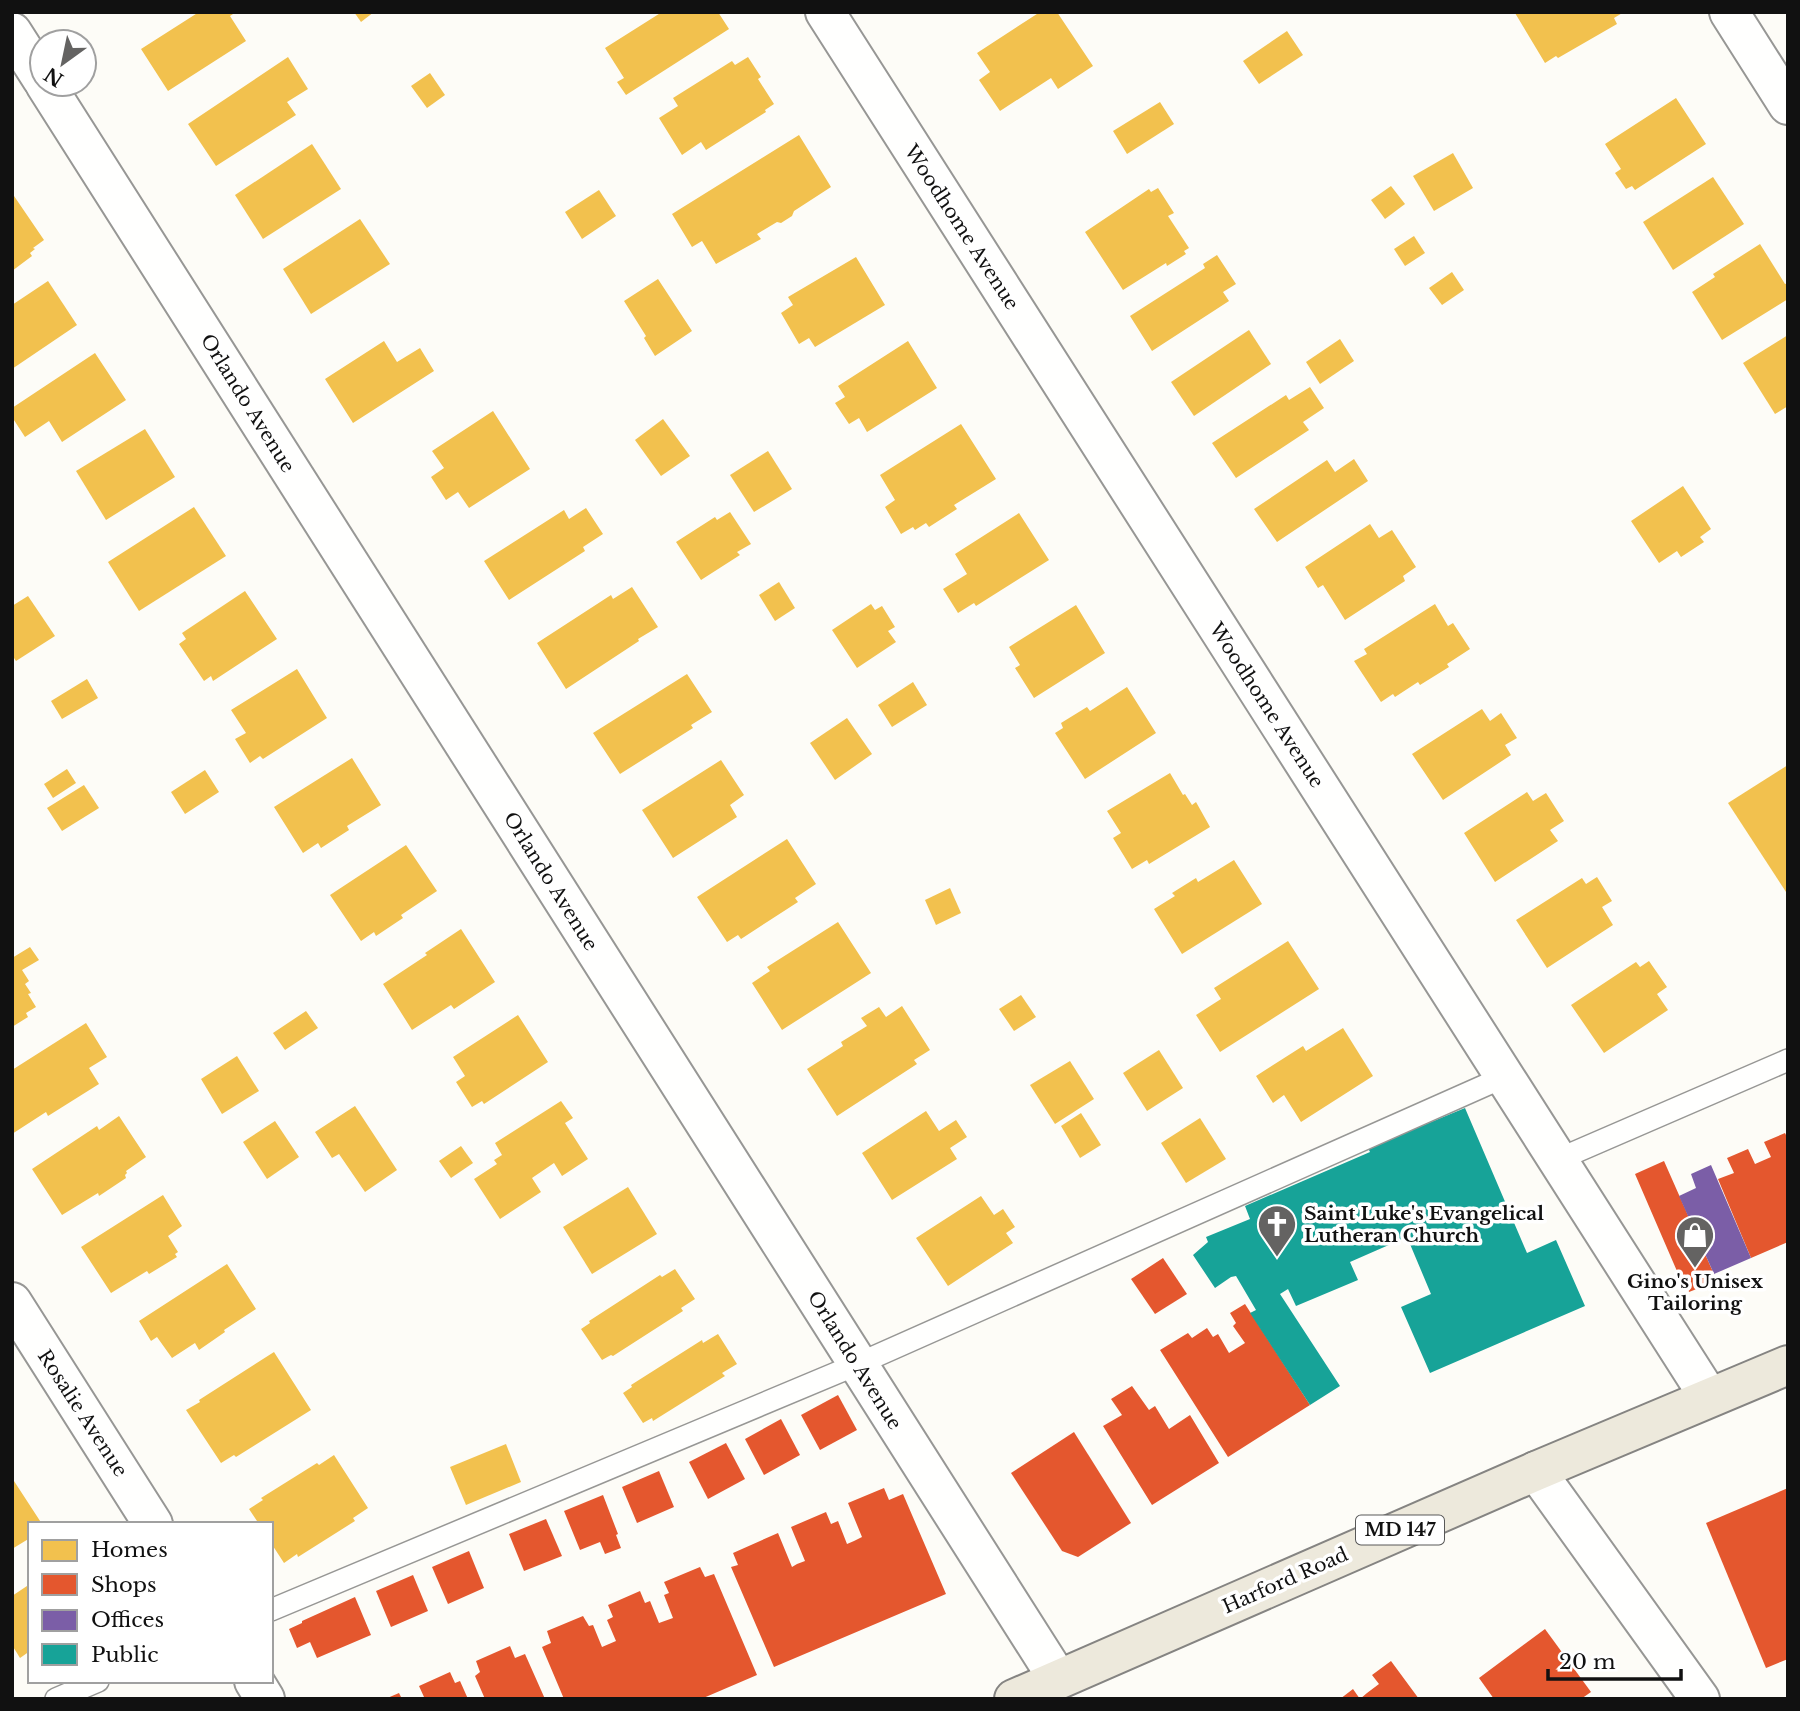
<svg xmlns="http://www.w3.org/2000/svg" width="1800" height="1711" viewBox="0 0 1800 1711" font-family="'Libre Baskerville',serif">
<rect width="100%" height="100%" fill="#fdfcf7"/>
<g fill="#f2c14e">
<polygon points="199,12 236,12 230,16 246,41 168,91 141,49"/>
<polygon points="354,12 374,12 361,22"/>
<polygon points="662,12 718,12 729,29 626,95 617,82 624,78 605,48"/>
<polygon points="1040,12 1057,12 1093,66 1058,89 1051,78 1000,111 979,80 990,72 977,53"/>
<polygon points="1517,12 1624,12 1614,18 1617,24 1558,58 1556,56 1545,63 1515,13"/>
<polygon points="1287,31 1303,55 1259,84 1243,61"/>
<polygon points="288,57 308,89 287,102 296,115 216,166 188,124"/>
<polygon points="748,57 761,77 758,79 774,104 765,110 766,112 706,150 701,142 682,155 659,118 678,106 673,98 732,61 735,65"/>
<polygon points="430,73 445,95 427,108 411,86"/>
<polygon points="1676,98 1706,144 1635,190 1632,186 1626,189 1615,173 1621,169 1605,144"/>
<polygon points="1160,102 1174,124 1127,154 1113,131"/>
<polygon points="799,135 831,187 794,211 792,216 781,223 777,222 757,234 761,239 716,264 702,241 692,247 672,214"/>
<polygon points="312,144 341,189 263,239 235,195"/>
<polygon points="1453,153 1473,188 1434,211 1413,176"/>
<polygon points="1713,177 1744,224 1673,270 1643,222"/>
<polygon points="1391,186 1405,204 1385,219 1371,200"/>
<polygon points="1158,188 1174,213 1168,216 1189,248 1184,251 1186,254 1167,266 1166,263 1123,290 1085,232 1149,189 1151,192"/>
<polygon points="599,190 616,216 582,239 565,212"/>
<polygon points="12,193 44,240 33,248 35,249 30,253 32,256 12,271"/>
<polygon points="360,219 390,264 311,314 283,269"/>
<polygon points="1414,236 1425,253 1405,266 1394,249"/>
<polygon points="1760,244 1785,284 1788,283 1788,299 1722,340 1692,292 1715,277 1713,274"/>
<polygon points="1217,255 1236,284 1223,292 1229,301 1152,351 1130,316 1205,268 1203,264"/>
<polygon points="856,257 885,305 815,347 809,338 799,344 781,313 793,305 788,297"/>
<polygon points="1452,272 1464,290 1442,305 1429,288"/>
<polygon points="658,279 692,331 655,356 644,338 646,336 624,301"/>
<polygon points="48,281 77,325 12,369 12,305"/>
<polygon points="1249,330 1271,364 1194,416 1171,382"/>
<polygon points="1788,335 1788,406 1775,414 1743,363"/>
<polygon points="1340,339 1354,361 1320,384 1306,362"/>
<polygon points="384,341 397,362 420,348 434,371 353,423 325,379"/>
<polygon points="908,341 937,388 867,432 859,418 849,424 835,403 845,397 838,386"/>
<polygon points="95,353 126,400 62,442 49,421 25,437 12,417 12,408"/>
<polygon points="1310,387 1324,408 1303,422 1309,430 1236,478 1212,443 1286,395 1289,400"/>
<polygon points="493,411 530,469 469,508 458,492 446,500 431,477 444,468 432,451"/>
<polygon points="663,419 690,456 661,476 635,440"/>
<polygon points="961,424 996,479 954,505 957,509 929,527 926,523 915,530 913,527 901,534 885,507 895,500 880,475"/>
<polygon points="145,429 175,477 106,520 76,471"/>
<polygon points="768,451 792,489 754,512 730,475"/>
<polygon points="1354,459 1368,481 1277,542 1254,509 1327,460 1335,472"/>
<polygon points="1683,486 1711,529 1700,537 1704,542 1681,557 1677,551 1659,563 1631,521"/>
<polygon points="194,507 226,556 139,611 108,562"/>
<polygon points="586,508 603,534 583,547 585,551 509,600 484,561 564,510 569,519"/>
<polygon points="730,512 751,544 737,552 740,555 701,580 676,542 715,517 717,520"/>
<polygon points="1019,513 1049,560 976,606 974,603 958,613 943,589 967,574 955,554"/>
<polygon points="1370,524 1379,538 1392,530 1416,567 1403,576 1405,581 1345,620 1323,585 1318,588 1305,567"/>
<polygon points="779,582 795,608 775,621 759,595"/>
<polygon points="632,587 658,627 638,639 639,641 566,689 537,643 611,595 613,599"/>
<polygon points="245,591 277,639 213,681 211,676 204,681 179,644 186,639 182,633"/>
<polygon points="28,596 55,636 16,661 12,655 12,606"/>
<polygon points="871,604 875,610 882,606 895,627 888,631 896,642 857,668 832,630"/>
<polygon points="1435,604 1448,626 1453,623 1470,649 1447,664 1449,667 1420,685 1418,682 1395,697 1393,694 1381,702 1354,661 1367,654 1364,649"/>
<polygon points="1076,605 1105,653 1034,698 1015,668 1020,665 1009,647"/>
<polygon points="297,669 327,718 263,759 260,756 250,763 235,739 246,733 231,710"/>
<polygon points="687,674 712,712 691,725 693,728 620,774 593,733"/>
<polygon points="87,679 98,698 62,719 51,701"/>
<polygon points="913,682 927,705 892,727 878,705"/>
<polygon points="1127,687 1156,733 1085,779 1055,733 1063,728 1061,723 1087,707 1090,711"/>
<polygon points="1482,709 1490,721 1501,713 1517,738 1505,745 1511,755 1443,800 1412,754"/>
<polygon points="847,718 872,754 835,780 810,743"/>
<polygon points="352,758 381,805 347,826 349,830 321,848 318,843 303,853 274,807"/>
<polygon points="721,760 744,795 730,805 737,817 673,858 642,810"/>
<polygon points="1788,765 1788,895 1728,803"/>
<polygon points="67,769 76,783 53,798 44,784"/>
<polygon points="205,770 219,792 185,814 171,792"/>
<polygon points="1170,773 1183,795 1185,794 1192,805 1196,802 1210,827 1149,864 1147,860 1132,869 1113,838 1121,833 1107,811"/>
<polygon points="84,785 99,808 62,831 47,808"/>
<polygon points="1527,792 1533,801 1546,793 1564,821 1550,830 1558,841 1495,882 1464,833"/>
<polygon points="787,839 816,884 795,898 798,902 741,939 738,935 727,942 697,897"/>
<polygon points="406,845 437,891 401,915 403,918 376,936 374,932 361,941 330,895"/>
<polygon points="1234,860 1262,904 1182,954 1154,909 1175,896 1172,893 1196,878 1198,882"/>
<polygon points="1597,877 1612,901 1602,907 1613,925 1547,968 1516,920 1582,878 1586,884"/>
<polygon points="950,888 961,913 936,925 925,900"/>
<polygon points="838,922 871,973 782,1030 752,983 770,971 767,967"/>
<polygon points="461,929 495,982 454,1009 451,1005 412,1030 383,984 427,955 425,953"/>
<polygon points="1288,941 1319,989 1220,1052 1196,1015 1221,999 1214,988"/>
<polygon points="30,947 39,960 22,970 29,981 25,984 31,993 28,994 36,1007 26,1013 28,1017 12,1027 12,958"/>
<polygon points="1649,961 1667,987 1657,994 1668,1010 1604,1053 1571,1005 1636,962 1640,967"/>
<polygon points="1021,995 1036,1017 1014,1031 999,1009"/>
<polygon points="902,1006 930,1050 914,1060 917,1064 837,1116 807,1069 843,1046 841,1042 867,1026 861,1018 879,1007 886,1017"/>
<polygon points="306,1011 318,1028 285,1050 273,1033"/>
<polygon points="518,1015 548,1062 484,1104 482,1101 472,1107 456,1082 465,1076 453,1057"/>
<polygon points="86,1023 107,1057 89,1068 99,1084 48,1116 46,1112 12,1134 12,1070"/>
<polygon points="1343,1028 1373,1076 1301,1122 1284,1095 1273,1103 1256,1076 1303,1046 1306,1051"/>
<polygon points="1159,1050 1183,1088 1147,1111 1123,1073"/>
<polygon points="237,1056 259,1091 222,1114 201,1079"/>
<polygon points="1070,1061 1094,1099 1055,1124 1030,1085"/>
<polygon points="561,1101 573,1118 565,1123 588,1159 562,1176 554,1163 532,1178 541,1192 500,1219 474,1179 497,1164 494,1160 502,1155 495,1143"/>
<polygon points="355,1106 397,1170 365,1192 339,1154 332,1158 315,1132"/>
<polygon points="926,1111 939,1131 956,1120 967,1137 950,1148 957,1159 892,1200 862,1153"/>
<polygon points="1081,1113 1101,1145 1080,1158 1061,1126"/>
<polygon points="119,1116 146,1157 126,1171 127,1173 125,1175 126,1178 99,1196 98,1193 62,1215 32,1169 97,1126 99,1130"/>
<polygon points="1200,1118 1226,1159 1186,1183 1161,1143"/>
<polygon points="275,1121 299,1157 267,1179 243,1142"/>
<polygon points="461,1146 473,1163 451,1178 439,1161"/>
<polygon points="628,1187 657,1234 592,1274 563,1227"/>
<polygon points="163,1195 182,1226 168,1236 178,1252 175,1254 177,1257 149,1274 147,1271 111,1293 81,1247"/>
<polygon points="981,1196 994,1215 1003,1209 1015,1227 1006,1233 1013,1243 948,1286 916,1238"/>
<polygon points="227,1264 256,1309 224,1330 225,1332 199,1350 195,1343 172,1358 157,1337 151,1341 139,1321"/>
<polygon points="675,1269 695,1299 681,1308 683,1311 613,1356 611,1355 602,1360 581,1329 590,1323 589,1321 660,1275 662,1277"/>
<polygon points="718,1334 737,1364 722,1373 725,1376 653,1421 652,1418 643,1423 623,1393 632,1387 631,1385 702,1340 703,1343"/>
<polygon points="274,1352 311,1410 236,1457 234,1455 221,1463 186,1410 200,1402 199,1400"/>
<polygon points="506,1444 521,1482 466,1505 450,1467"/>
<polygon points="334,1455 368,1508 353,1518 355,1521 298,1557 297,1554 284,1563 271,1543 271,1524 259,1524 249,1509 263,1500 261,1498 317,1463 319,1465"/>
<polygon points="14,1481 42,1524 30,1524 30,1538 12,1549 12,1482"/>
<polygon points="30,1584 30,1651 20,1658 12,1645 12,1596"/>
</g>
<g fill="#e4572e">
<polygon points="1785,1133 1788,1139 1788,1242 1751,1258 1718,1179 1734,1173 1727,1158 1748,1149 1755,1164 1771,1157 1764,1142"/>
<polygon points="1664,1161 1717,1281 1689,1292 1687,1283 1683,1285 1635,1174"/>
<polygon points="1163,1258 1187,1294 1155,1314 1131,1279"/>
<polygon points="1245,1304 1310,1405 1228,1457 1160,1350 1188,1333 1192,1338 1207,1328 1213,1337 1218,1334 1229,1353 1245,1343 1233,1326 1236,1323 1230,1313"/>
<polygon points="1132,1386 1149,1410 1155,1406 1169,1429 1190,1415 1219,1463 1152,1505 1103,1426 1122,1415 1111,1399"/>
<polygon points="838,1395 857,1430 820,1450 801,1415"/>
<polygon points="781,1419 800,1455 764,1475 745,1439"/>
<polygon points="1074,1432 1131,1523 1078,1557 1062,1551 1011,1473"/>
<polygon points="726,1443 745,1479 708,1499 689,1462"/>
<polygon points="659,1471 674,1507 637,1523 622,1487"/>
<polygon points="884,1488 889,1500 903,1494 946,1594 774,1667 731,1567 738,1565 733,1553 778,1533 792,1567 797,1564 805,1561 791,1527 826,1512 831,1524 838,1521 847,1544 854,1541 862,1537 848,1503"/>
<polygon points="1788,1488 1788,1659 1766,1668 1706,1523"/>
<polygon points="603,1495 618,1534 616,1535 621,1548 605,1554 600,1542 580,1550 564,1511"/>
<polygon points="546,1519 562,1556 524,1571 509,1534"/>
<polygon points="469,1551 484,1588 448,1604 432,1567"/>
<polygon points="700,1567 705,1577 714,1574 757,1675 701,1699 564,1699 542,1647 551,1643 547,1631 583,1616 589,1626 593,1625 602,1647 616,1641 607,1620 613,1617 608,1605 640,1591 645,1603 650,1601 659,1623 673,1618 664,1595 669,1593 664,1582"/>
<polygon points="413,1575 428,1611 391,1627 376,1591"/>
<polygon points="355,1597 371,1635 317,1658 310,1642 297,1648 289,1629 302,1623 302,1621"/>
<polygon points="1545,1629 1591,1692 1581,1699 1494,1699 1479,1678"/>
<polygon points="510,1646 515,1658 525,1654 545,1699 485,1699 475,1676 480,1672 476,1661"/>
<polygon points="1391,1661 1419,1699 1340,1699 1353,1689 1360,1699 1367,1693 1379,1684 1372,1675"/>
<polygon points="450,1672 455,1683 460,1681 468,1699 419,1699 424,1697 419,1686"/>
<polygon points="399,1693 402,1699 385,1699"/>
</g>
<polygon fill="#7b5ea7" points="1711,1165 1751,1258 1714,1274 1679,1196 1696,1188 1691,1174"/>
<polygon fill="#17a398" points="1465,1108 1527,1253 1556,1240 1585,1306 1430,1373 1401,1307 1431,1294 1407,1237 1350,1262 1358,1280 1296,1306 1288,1289 1280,1294 1340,1386 1310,1405 1250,1313 1256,1310 1236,1276 1231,1277 1215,1288 1193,1255 1208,1242 1206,1237 1250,1219 1245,1206 1370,1152 1368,1148"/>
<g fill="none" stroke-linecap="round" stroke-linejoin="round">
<g stroke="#979795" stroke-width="24">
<g id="service">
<polyline points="1557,1160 1788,1060"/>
<polyline points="271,1610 858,1364 1504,1077"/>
<polyline points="56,1699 98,1681"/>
</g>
</g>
<g stroke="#979795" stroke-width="42">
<g id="minor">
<polyline points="825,12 1709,1397"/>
<polyline points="1729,12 1788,105"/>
<polyline points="12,32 42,79"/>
<polyline points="45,84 1058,1679"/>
<polyline points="12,1302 153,1524"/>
<polyline points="1536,1471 1700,1699"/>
<polyline points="254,1681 265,1699"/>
</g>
</g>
<g stroke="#858482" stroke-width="42">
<polyline id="primary" points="1014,1699 1536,1471 1788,1365"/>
</g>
<use href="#service" stroke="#fffffe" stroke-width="21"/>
<use href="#minor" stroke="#fffffe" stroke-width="38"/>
<use href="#primary" stroke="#ede9dc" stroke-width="38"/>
</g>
<defs>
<g id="church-pin" transform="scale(2.0125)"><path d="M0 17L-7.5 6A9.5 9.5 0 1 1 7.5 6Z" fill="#646362" stroke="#fff"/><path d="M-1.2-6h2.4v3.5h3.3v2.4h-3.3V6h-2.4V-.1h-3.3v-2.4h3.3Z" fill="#fff"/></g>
<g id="shop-pin" transform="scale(2.0125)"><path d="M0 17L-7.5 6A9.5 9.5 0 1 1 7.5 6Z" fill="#646362" stroke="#fff"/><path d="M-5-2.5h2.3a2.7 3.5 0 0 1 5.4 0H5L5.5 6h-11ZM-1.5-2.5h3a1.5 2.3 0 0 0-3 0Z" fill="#fff"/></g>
</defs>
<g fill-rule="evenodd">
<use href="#church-pin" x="1277" y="1224"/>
<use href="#shop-pin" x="1695" y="1235"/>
</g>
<g text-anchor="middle" stroke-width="7" stroke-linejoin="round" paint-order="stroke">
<rect fill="#fff" stroke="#585858" stroke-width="2" x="1356" y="1515.5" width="88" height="29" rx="5"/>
<g font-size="18" font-weight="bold" fill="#111">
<text x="1400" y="1536">MD 147</text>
</g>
<g font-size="19" fill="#111" stroke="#fff">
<text transform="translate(962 227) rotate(57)" y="7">Woodhome Avenue</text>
<text transform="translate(248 403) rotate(58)" y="7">Orlando Avenue</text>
<text transform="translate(1267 705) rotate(57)" y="7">Woodhome Avenue</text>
<text transform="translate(551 881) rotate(58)" y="7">Orlando Avenue</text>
<text transform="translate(855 1360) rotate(58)" y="7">Orlando Avenue</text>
<text transform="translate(83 1413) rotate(57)" y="7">Rosalie Avenue</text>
<text transform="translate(1285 1580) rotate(-24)" y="7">Harford Road</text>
</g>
<g font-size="19" font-weight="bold" fill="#111" stroke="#fff" text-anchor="start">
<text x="1304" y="1220">Saint Luke's Evangelical<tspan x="1304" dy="22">Lutheran Church</tspan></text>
<text x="1695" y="1288" text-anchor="middle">Gino's Unisex<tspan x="1695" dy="22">Tailoring</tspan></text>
</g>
</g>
<rect width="1800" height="1711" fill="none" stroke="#111111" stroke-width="28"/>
<rect x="28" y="1522" width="245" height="161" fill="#ffffff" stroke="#a0a0a0" stroke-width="2"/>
<rect x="42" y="1540" width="35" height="21" fill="#f2c14e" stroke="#a0a0a0" stroke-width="2"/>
<text x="91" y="1557" font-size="21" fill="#111111">Homes</text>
<rect x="42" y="1574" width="35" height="21" fill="#e4572e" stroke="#a0a0a0" stroke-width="2"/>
<text x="91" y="1592" font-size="21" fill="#111111">Shops</text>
<rect x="42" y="1610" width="35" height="21" fill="#7b5ea7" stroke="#a0a0a0" stroke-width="2"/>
<text x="91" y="1627" font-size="21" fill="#111111">Offices</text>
<rect x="42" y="1644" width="35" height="21" fill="#17a398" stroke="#a0a0a0" stroke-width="2"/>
<text x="91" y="1662" font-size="21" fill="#111111">Public</text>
<g transform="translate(63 63) rotate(213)"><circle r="33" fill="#ffffff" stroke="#a0a0a0" stroke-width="2"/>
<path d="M0-5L12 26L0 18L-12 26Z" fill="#646362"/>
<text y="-10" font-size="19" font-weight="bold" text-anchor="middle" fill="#111111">N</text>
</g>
<path d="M1548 1669v10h133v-10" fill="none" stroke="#111111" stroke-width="3.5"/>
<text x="1559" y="1669" font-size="21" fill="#111111" stroke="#ffffff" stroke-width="5" paint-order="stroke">20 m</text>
</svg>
